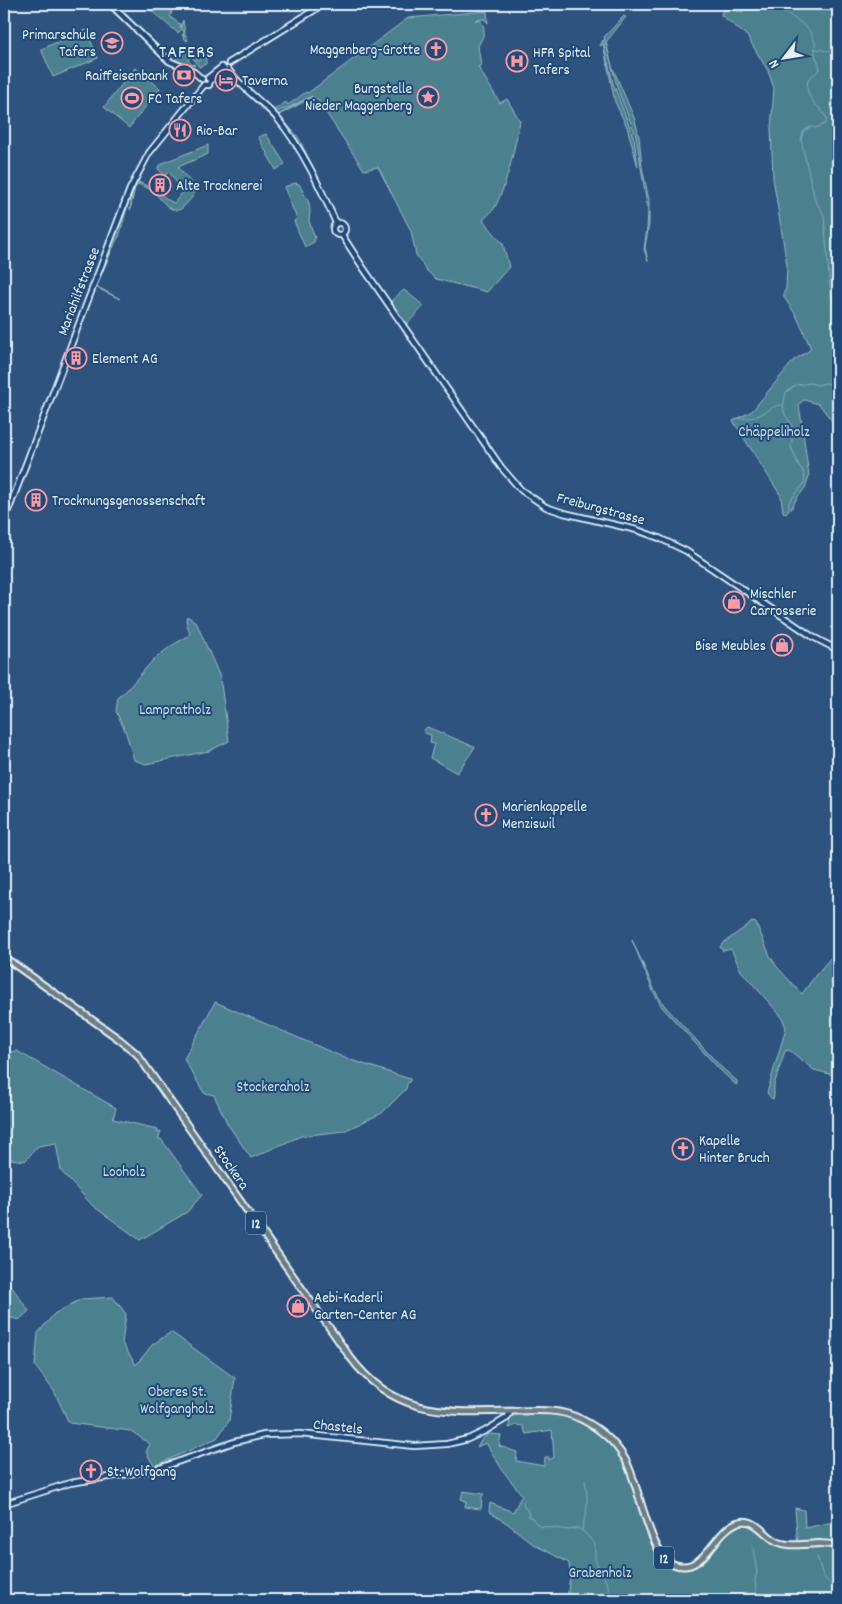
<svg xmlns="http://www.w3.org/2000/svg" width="842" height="1604" viewBox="0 0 842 1604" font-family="Dekko,sans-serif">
<rect width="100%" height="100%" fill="#2e537e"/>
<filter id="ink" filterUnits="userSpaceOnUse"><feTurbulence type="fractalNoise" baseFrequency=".02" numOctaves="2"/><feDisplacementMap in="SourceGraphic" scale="10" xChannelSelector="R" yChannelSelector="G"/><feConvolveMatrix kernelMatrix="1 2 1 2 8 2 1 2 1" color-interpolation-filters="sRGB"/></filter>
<g filter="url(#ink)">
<g fill="#4b818f" stroke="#9ab9c4">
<polygon points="152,4 163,4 172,12 170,17 180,24 181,28 181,25 183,20 185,34 188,40 187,41 183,37 184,35 182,36 184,32 182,29 178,33 150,10 149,8"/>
<polygon points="741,4 831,4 838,29 838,432 832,421 819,404 804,400 799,404 809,476 805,488 797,498 791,509 786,513 783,512 781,496 733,421 752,411 794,360 810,350 810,346 796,315 784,297 784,292 786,289 787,265 773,178 771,129 774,88 768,71 747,36 721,15 723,9 743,12"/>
<path d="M 487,11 L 488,23 L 484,19 L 475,20 L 481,21 C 487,31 483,37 478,46 L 481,65 L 478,67 L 500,103 L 507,99 L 520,121 C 514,149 509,179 496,205 C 494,210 488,215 483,220 L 503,244 L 509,267 L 487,292 L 436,279 L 427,271 L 416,255 L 411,231 L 378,167 L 364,170 L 317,99 L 313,97 L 279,115 L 298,137 L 315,171 L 277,115 L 312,96 L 290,107 L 276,112 L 274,110 L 286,102 L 288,105 L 306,92 L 308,93 L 408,18 Z"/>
<polygon points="624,16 626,17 606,42 612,66 635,120 639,136 642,167 649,200 649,224 645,247 648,261 644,249 647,229 648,211 636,136 618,90 604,37"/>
<polygon points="86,30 98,58 53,77 41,49"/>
<polygon points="603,40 613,83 634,138 638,167 627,127 615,102 603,44 600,46"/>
<polygon points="187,47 194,50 192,55 194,54 198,61 204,57 201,52 206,58 206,64 199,67 191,55 188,60 192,65 194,64 195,66 176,61 176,58 182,52 187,52"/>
<polygon points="135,68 160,88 129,128 104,107"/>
<polygon points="266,134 285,164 276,170 258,137"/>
<path d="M 208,145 L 208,154 L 178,167 C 188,181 204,189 185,205 C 183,208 179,211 175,210 C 167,209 160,198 155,193 C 151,189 143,186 138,184 L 135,188 L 130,210 L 133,188 L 140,177 L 138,182 L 153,188 L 168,200 L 174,203 L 183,192 L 180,185 L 177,183 L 169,172 L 165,175 L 158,169 L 158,167 L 165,162 Z"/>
<polygon points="295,183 299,184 309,203 310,211 309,221 315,238 314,242 305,247 294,221 297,219 284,187"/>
<polygon points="131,193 119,237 117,239 96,286 120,299 95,287"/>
<polygon points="404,290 424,306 406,325 391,304 392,300"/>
<polygon points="187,616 196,622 220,677 229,741 209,751 189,755 146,764 134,760 126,733 116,711 118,698 126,691 153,660 171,646 190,635 186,620"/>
<polygon points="427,727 475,747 457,773 430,758 434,744 430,743 431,735 425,733 424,730"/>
<polygon points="752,922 756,923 770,956 777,967 802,994 815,976 832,956 838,959 838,1076 814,1070 789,1050 785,1051 774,1085 774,1098 772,1099 767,1093 786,1028 782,1017 741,971 731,949 723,951 720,947 722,944"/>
<polygon points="632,940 655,991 664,1005 721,1067 737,1081 737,1084 736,1085 719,1069 662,1007 653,991"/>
<polygon points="215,1002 345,1058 410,1079 410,1081 407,1084 406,1089 382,1113 344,1131 301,1136 251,1158 228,1125 214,1095 204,1093 184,1059"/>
<polygon points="17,1051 116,1108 113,1119 158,1129 157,1133 161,1131 158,1139 161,1139 202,1195 187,1212 140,1240 93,1206 61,1171 56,1143 38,1146 25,1161 4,1158 4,1053"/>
<polygon points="4,1276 29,1311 19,1320 4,1316"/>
<polygon points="113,1297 126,1314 122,1343 136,1365 152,1345 171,1332 235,1378 229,1421 217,1438 154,1466 146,1452 150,1444 131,1431 69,1423 54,1391 35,1366 38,1333 54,1314 81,1299"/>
<path d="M 518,1412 C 533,1412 549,1410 564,1415 C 595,1424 618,1446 630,1475 C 641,1499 645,1527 657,1551 C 669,1572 688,1571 706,1557 C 718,1547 725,1526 742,1524 C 755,1522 759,1532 769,1537 C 777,1542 789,1544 798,1547 L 795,1508 L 804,1510 L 805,1528 L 838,1521 L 838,1600 L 567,1600 L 570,1576 L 569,1563 L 533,1544 L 508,1524 L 489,1512 L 490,1503 L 513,1512 L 522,1495 L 503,1471 L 486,1443 L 477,1447 L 482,1439 L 489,1434 L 501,1435 L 499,1446 L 517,1452 L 516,1461 L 544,1466 L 545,1457 L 549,1457 L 549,1460 L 554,1457 L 552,1430 L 526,1434 L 523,1426 L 517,1425 L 509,1428 L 510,1418 Z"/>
<polygon points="463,1491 484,1494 482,1496 481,1509 465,1507 466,1501 461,1499"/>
</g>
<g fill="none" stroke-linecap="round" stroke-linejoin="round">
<g stroke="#84a9c2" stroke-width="1">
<path d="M 778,4 C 788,20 809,20 815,43 C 816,46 814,50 815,54 C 816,60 823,67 817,72 C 815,75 811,76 808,79 C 804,102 819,103 827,119 L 825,124 L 816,128 L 810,127 L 803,132 L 801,140 L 815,200 L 824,215 L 830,288 L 834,310 L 838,315"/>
<path d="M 815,49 C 823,49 830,53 838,50"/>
<polyline points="836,386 834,400 838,409"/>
<path d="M 739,418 C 749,419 758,417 767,411 C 773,408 775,405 782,405"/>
<path d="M 787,510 L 789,507 L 789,502 L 803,485 L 805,479 L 802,469 L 799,466 L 791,447 L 792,439 L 791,423 C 781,412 783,406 786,392 L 796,385 L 811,383 L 817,385 L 826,383 L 835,385 L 838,384"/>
<polyline points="523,1501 524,1507 528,1511 529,1517 532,1518 539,1526 569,1530 578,1528 585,1533 595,1544 595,1560 608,1585 609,1596 612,1600"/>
<path d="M 582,1531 C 582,1524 585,1520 586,1514 C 588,1502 587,1493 585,1481"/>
<polyline points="752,1543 757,1572 755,1580 757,1600"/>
<path d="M 817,1557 C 820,1563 820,1570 824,1577 C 828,1583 832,1584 835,1591"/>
<polyline points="836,1593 837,1600"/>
</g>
<g stroke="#e8f1f8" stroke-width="8">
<g id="secondary">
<polyline points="110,4 169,61 194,72 202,79"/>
<polyline points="229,63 324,4"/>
<path d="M 228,69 C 241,88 262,101 277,118 C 303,149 320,187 336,223"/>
<polyline points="208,78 222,67"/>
<polyline points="204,85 209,85 210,81 224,69"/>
<circle cx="339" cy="229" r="6"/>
<polyline points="342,235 362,266 501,467 521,490 546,507 564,513 637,530 659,538 686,551 813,637 838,650"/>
<polyline points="4,522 130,189 149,153 204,85"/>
<polyline points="4,1504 70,1483 154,1470 234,1442 264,1435 300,1434 414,1446 447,1444 468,1439 485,1431 507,1418 511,1411"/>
</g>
</g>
<g stroke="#e8f1f8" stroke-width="9">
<path id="primary" d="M 4,957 L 119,1039 L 137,1054 L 350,1357 C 396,1419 450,1412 518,1411 C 540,1410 561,1409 581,1419 C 599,1428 615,1442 625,1459 C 639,1483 649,1555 673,1564 C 704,1576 713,1533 736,1523 C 755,1515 763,1535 778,1542 C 789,1547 801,1544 812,1544 C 821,1543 830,1544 838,1546"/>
</g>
<use href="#secondary" stroke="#1f4a7a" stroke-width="4.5"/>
<use href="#primary" stroke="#6c7e84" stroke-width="5"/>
</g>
</g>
<defs>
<g id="school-ring" transform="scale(1.125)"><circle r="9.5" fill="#1f4a7a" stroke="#ff9aa2" stroke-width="1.5"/><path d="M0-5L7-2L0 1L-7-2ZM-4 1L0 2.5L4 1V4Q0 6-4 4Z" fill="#ff9aa2"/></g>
<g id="church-ring" transform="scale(1.125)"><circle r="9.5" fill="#1f4a7a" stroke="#ff9aa2" stroke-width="1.5"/><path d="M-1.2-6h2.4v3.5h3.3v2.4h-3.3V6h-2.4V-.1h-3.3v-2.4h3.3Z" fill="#ff9aa2"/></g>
<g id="hospital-ring" transform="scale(1.125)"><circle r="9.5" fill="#1f4a7a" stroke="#ff9aa2" stroke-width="1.5"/><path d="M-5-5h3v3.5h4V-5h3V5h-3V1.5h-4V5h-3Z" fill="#ff9aa2"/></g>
<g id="bank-ring" transform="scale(1.125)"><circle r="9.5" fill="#1f4a7a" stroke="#ff9aa2" stroke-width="1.5"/><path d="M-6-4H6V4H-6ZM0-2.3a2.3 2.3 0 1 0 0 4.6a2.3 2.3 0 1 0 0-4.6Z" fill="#ff9aa2"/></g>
<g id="hotel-ring" transform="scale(1.125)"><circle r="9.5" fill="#1f4a7a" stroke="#ff9aa2" stroke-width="1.5"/><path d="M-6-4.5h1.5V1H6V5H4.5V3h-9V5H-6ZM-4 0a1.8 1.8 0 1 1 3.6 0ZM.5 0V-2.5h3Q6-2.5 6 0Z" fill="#ff9aa2"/></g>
<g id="sight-ring" transform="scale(1.125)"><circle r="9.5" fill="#1f4a7a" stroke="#ff9aa2" stroke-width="1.5"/><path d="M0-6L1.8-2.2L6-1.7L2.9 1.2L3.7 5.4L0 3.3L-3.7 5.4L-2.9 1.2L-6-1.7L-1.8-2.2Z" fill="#ff9aa2"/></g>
<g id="stadium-ring" transform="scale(1.125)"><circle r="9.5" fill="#1f4a7a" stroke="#ff9aa2" stroke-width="1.5"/><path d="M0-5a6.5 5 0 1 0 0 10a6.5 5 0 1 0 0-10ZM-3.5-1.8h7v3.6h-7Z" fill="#ff9aa2"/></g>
<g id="restaurant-ring" transform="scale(1.125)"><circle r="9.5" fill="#1f4a7a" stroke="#ff9aa2" stroke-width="1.5"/><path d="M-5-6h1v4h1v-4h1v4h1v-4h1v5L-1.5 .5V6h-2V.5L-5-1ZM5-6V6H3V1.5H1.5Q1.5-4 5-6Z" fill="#ff9aa2"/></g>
<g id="building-ring" transform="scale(1.125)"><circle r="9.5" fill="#1f4a7a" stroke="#ff9aa2" stroke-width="1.5"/><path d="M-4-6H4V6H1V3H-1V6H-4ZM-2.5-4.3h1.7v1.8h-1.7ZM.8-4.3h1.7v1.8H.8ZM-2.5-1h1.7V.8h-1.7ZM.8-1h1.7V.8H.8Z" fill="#ff9aa2"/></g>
<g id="shop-ring" transform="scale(1.125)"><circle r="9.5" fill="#1f4a7a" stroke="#ff9aa2" stroke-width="1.5"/><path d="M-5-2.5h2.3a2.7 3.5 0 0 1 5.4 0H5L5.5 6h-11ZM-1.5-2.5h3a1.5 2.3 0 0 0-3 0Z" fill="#ff9aa2"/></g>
</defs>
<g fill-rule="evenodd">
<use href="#school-ring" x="112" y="43"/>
<use href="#church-ring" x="436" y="49"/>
<use href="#hospital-ring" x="517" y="61"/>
<use href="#bank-ring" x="184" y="75"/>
<use href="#hotel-ring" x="226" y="80"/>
<use href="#sight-ring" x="428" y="97"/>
<use href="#stadium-ring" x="132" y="98"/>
<use href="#restaurant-ring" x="180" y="130"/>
<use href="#building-ring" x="160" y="185"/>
<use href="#building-ring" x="76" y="358"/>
<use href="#building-ring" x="36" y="500"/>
<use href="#shop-ring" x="734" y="602"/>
<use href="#shop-ring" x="782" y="645"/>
<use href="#church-ring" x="486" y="815"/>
<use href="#church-ring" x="683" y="1149"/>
<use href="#shop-ring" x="298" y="1306"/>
<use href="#church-ring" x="91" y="1471"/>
</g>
<g text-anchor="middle" stroke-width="4" stroke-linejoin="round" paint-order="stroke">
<g fill="#1f4a7a" stroke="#acbfd2" stroke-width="1">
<rect x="246" y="1211.5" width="20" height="23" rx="4"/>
<rect x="654" y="1546.5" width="20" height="23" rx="4"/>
</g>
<g font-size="14" font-weight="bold" fill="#e8f1f8">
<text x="256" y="1228">12</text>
<text x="664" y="1563">12</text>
</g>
<g font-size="15" fill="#e8f1f8" stroke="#1f4a7a" text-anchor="start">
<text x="96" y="39" text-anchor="end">Primarschule<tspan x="96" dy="17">Tafers</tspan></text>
<text x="420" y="54" text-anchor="end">Maggenberg-Grotte</text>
<text x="533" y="57">HFR Spital<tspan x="533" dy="17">Tafers</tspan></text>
<text x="168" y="80" text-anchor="end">Raiffeisenbank</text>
<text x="242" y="85">Taverna</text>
<text x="412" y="93" text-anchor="end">Burgstelle<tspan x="412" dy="17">Nieder Maggenberg</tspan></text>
<text x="148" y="103">FC Tafers</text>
<text x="196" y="135">Rio-Bar</text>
<text x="176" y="190">Alte Trocknerei</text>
<text x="92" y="363">Element AG</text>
<text x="52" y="505">Trocknungsgenossenschaft</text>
<text x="750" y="598">Mischler<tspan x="750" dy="17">Carrosserie</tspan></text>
<text x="766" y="650" text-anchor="end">Bise Meubles</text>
<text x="502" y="811">Marienkappelle<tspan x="502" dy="17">Menziswil</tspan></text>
<text x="699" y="1145">Kapelle<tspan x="699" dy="17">Hinter Bruch</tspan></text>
<text x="314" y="1302">Aebi-Kaderli<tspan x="314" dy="17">Garten-Center AG</tspan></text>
<text x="107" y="1476">St. Wolfgang</text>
</g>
<g font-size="15" fill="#e8f1f8" stroke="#1f4a7a">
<text transform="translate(78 291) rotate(-69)" y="5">Mariahilfstrasse</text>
<text transform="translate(601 508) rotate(15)" y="5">Freiburgstrasse</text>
<text transform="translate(232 1167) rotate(55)" y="5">Stockera</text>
<text transform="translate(338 1426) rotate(6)" y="5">Chastels</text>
</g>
<g font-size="15" fill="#d0e0e8" stroke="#1f4a7a">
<text x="774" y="436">Chäppeliholz</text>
<text x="175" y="714">Lampratholz</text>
<text x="273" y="1091">Stockeraholz</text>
<text x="124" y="1176">Looholz</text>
<text x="177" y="1396">Oberes St.<tspan x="177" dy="17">Wolfgangholz</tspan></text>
<text x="600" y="1577">Grabenholz</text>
</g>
<g font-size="18" letter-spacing="1" fill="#e8f1f8" stroke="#1f4a7a">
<text x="187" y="57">TAFERS</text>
</g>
</g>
<rect width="842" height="1604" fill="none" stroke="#1f4a7a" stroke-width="20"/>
<rect x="10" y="10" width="822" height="1584" fill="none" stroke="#e8f1f8" stroke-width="2" filter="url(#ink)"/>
<g transform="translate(784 58) rotate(239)" stroke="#1f4a7a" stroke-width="4" paint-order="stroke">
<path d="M0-4L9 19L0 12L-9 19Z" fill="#e8f1f8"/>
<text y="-8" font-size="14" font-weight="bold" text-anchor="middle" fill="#e8f1f8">N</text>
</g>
</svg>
